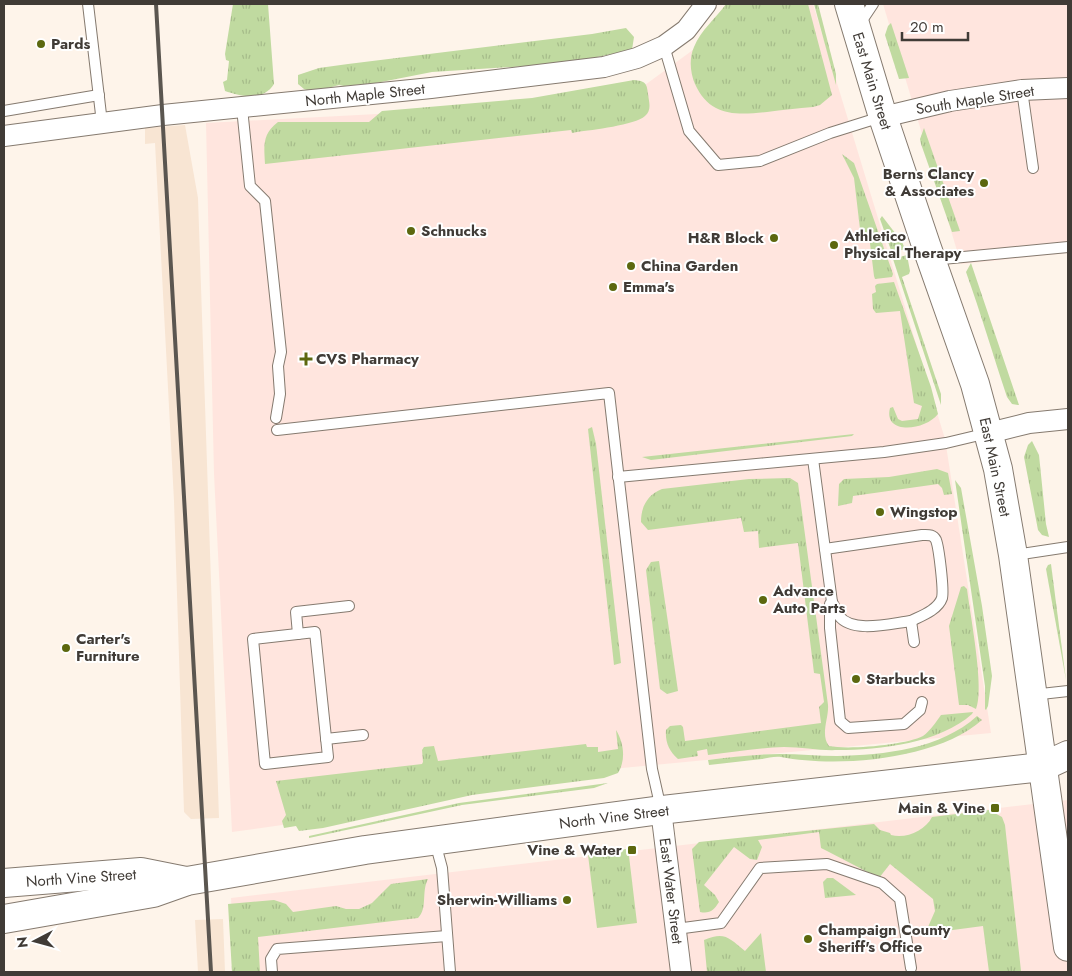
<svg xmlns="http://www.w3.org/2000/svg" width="1072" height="976" viewBox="0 0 1072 976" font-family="Jost,sans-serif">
<defs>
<pattern id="grass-tufts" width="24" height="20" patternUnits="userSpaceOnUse" patternTransform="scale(1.25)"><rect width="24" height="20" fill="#c0daa0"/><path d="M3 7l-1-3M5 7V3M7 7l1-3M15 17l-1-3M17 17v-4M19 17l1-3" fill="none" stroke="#a6bc8a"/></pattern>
</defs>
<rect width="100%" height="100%" fill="#fef4ea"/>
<g fill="#ffe5de">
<polygon points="756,4 813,4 945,439 991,733 601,770 339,817 232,832 214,474 206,123 623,101"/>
<polygon points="883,4 1068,4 1068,253 961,264"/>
<polygon points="1068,800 1068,972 235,972 231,898"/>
</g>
<g fill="#f8e5d3">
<polygon points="185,125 198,198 219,818 191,819 184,812 174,501 155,143 145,144 145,128"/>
<polygon points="223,919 225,972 198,972 195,920"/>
</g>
<g fill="url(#grass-tufts)">
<path d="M 233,4 L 268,4 L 274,84 C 263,102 240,96 225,91 L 223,82 L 227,80 L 229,61 L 226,60 L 225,54 Z"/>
<path d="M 726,4 L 808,4 L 832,95 L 820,105 L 813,107 C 798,108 782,110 767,112 C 736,115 710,117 695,84 C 690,73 689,58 694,47 C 701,30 716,18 726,4 Z"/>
<polygon points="814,4 818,4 836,74 836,85"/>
<polygon points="891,23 909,78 899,79 885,35 888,26"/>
<polygon points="626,28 634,37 632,50 592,58 527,66 432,72 376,83 344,86 339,85 313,92 304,89 298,84 298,75 319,68 348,64 592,34"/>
<path d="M 634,80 C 645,81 647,83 648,94 C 649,102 652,110 645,116 C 635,125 592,130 577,132 L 572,133 L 571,130 L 265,164 C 264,146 262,134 278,122 L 369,122 L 382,111 L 532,98 Z"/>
<polygon points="924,128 960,231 952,232 921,144 920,139"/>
<polygon points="842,154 854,163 893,274 892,277 875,279 874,276 869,235 861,232 860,229 854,178"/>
<polygon points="882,216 902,242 905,249 892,253 880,219"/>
<polygon points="907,255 910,271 909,274 902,277 941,394 941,405 893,259"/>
<path d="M 971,263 L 1019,405 L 1018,405 L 1012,404 L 1007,397 C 993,355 981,314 966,272 Z"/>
<path d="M 894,282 L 931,387 L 938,414 C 925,431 883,435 890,408 L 893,407 L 898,419 L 902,421 L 918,419 L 922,406 L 914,403 L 900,311 L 876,313 L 873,309 L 872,294 L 876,292 L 875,286 L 877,284 Z"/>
<polygon points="592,427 596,444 621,663 614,665 588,429"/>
<polygon points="854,434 852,436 651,460 642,457"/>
<polygon points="1032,441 1039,455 1046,524 1049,537 1042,535 1038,530 1024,457 1028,445"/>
<polygon points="937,469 948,473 952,494 944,495 942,488 938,484 853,496 852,503 838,506 839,484 844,479 889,477"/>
<path d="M 790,478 L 798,483 L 828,705 C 829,718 820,734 829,746 C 848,750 906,745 923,736 C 930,731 936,722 941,715 L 973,712 L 972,714 C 940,743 880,750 838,750 C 820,751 802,747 784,747 C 758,748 733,752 708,755 L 707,749 L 697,751 L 698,756 L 678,759 C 669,751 665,742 666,730 L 670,726 L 681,725 L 683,727 L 685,741 L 821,723 L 819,707 L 824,702 L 820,674 L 814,673 L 798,543 L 759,548 L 758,531 L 744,532 L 741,518 L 648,530 L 641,522 C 641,507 647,495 662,489 L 749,479 Z"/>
<polygon points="955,480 961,488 982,606 992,676 988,706 986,710 985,709 985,686"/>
<polygon points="659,561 678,691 667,694 660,689 646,570 651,562"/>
<polygon points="1051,564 1066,680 1046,569 1048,565"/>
<path d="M 964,586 L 967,589 C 970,614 985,689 976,709 L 968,705 L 959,705 L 949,626 L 961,587 Z"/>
<path d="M 977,716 L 982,720 C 937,760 837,768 781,757 C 775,756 768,758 762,759 C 744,761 727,763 709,765 L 708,760 C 732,757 756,754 780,754 C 799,754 818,756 837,756 C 884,755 941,749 977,716 Z"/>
<path d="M 616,730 C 624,743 626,760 618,773 L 604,778 L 472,795 L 323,828 L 299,831 L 296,826 L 284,828 L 282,821 L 286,815 L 276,781 L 422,764 L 423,762 L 422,750 L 424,747 L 434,746 L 438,761 L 586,744 L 587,747 L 598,747 L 598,752 L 618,749 Z"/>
<polygon points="608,783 594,788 462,805 309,838 309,836 459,803"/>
<path d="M 989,810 L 1002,817 L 1005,825 L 1021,971 L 989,972 L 983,926 L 930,933 L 928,927 L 935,911 L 933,899 L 890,864 L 879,878 L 827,851 L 821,848 L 819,832 L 758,840 L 762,847 L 757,860 L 750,859 L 734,847 L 704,885 L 715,895 L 719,902 C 714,910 710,914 700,912 L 692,849 L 699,842 L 874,824 L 880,830 L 890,833 L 891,835 C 906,839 925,831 932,817 Z"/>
<polygon points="626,849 627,856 629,856 637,923 597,928 588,855"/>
<polygon points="827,878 833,878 856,895 825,898 823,882"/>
<path d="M 428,879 C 421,892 428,908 418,918 L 258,937 L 260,972 L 232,972 L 228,904 L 274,900 L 286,904 L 293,912 L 336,906 L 346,909 L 359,909 L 372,903 L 391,884 Z"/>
<path d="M 761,933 L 766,972 L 707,972 L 704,940 C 725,931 729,938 745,951 Z"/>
</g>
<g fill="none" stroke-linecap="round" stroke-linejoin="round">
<g stroke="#857a6f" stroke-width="12">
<g id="service">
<polyline points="88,4 102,123"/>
<polyline points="859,25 873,4"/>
<polyline points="664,46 689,131 718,165 760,161 830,133 881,117"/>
<polyline points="1022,90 1033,168"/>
<polyline points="242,108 250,186 265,201 281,352 278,366 280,394 276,418"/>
<polyline points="4,111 99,95"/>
<polyline points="932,260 1068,247"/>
<polyline points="277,430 609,393 652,769 661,809"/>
<path d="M 813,459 L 832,602 C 835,606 836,612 839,616 C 853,634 892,623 911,621 L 914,642"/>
<polyline points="618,477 884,452 946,443 988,433"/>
<path d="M 825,549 L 922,535 C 928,535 933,534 936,540 C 939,548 944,590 942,598 C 938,610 921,616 911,621"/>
<polyline points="1015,555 1068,547"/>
<polyline points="832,602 830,604 830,628 840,721 848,728 904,724 920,710 922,702"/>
<polygon points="315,632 328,757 265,764 253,639"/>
<polyline points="298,634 296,612 349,606"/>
<polyline points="1032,695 1068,691"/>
<polyline points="326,739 363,735"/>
<polyline points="435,842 442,868 450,972"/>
<polyline points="676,929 721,923 760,868 827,864 882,883 900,899 911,968"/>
<polyline points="272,972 271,959 277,949 447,936"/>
</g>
</g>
<g stroke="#857a6f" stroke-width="22">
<g id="minor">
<polyline points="883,117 950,101 1022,90 1068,88"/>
<polyline points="4,136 163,115 431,88 604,67 637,58 664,46 686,30 706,4"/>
<polyline points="989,433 1029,423 1068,419"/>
<polyline points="661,810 681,972"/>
</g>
</g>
<g stroke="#857a6f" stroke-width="30">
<g id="secondary">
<polyline points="849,4 883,117 926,245 975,384 998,469 1013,555 1068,947"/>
<polyline points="4,883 141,872 186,881"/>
<polyline points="4,919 153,893 187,881 365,850 661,810 1042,767 1068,755"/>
</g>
</g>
<use href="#service" stroke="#fff" stroke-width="10"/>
<use href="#minor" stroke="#fff" stroke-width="20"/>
<use href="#secondary" stroke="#fff" stroke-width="28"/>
<polyline stroke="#5b5650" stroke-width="4" points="156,4 211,972"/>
</g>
<g fill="#5c680f" stroke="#fff" stroke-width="2">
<circle cx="41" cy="44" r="5"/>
<circle cx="984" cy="183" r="5"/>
<circle cx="411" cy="231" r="5"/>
<circle cx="774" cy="238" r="5"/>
<circle cx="834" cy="245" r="5"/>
<circle cx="631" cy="266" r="5"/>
<circle cx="613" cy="287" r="5"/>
<path d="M303.5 351.5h5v5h5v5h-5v5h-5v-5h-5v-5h5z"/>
<circle cx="880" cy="512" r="5"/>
<circle cx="763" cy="600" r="5"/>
<circle cx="66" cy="648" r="5"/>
<circle cx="856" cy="679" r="5"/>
<rect x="990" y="803" width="10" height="10" rx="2.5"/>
<rect x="627" y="845" width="10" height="10" rx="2.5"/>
<circle cx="567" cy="900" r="5"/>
<circle cx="808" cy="939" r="5"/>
</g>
<g text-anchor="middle" stroke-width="4" stroke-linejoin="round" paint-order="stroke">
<g font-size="15" font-weight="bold" fill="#403b36" stroke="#fff" text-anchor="start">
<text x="51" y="49">Pards</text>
<text x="974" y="179" text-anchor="end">Berns Clancy<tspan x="974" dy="17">&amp; Associates</tspan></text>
<text x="421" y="236">Schnucks</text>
<text x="844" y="241">Athletico<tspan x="844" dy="17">Physical Therapy</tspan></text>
<text x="764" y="243" text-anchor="end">H&amp;R Block</text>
<text x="641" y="271">China Garden</text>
<text x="623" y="292">Emma's</text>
<text x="316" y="364">CVS Pharmacy</text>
<text x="890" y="517">Wingstop</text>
<text x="773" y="596">Advance<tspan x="773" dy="17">Auto Parts</tspan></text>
<text x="76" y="644">Carter's<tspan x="76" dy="17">Furniture</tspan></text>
<text x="866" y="684">Starbucks</text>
<text x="985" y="813" text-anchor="end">Main &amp; Vine</text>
<text x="622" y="855" text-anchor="end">Vine &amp; Water</text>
<text x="557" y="905" text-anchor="end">Sherwin-Williams</text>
<text x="818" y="935">Champaign County<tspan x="818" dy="17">Sheriff's Office</tspan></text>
</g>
<g font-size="15" fill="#403b36" stroke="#fff">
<text transform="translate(872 81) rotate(73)" y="5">East Main Street</text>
<text transform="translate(365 95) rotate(-6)" y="5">North Maple Street</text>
<text transform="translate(975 100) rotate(-9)" y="5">South Maple Street</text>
<text transform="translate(995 467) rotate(78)" y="5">East Main Street</text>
<text transform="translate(614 817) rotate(-7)" y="5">North Vine Street</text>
<text transform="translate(81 878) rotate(-4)" y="5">North Vine Street</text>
<text transform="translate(671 891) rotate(83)" y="5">East Water Street</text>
</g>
</g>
<rect width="1072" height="976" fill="none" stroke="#403b36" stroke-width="10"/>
<g transform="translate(35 941) rotate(264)" stroke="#ffffff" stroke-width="4" paint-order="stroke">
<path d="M0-4L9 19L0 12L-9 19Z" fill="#403b36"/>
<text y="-8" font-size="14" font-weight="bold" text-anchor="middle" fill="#403b36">N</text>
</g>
<path d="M902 32v8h66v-8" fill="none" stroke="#403b36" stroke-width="2.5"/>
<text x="910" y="32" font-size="15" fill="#403b36" stroke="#ffffff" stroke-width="4" paint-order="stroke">20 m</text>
</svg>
